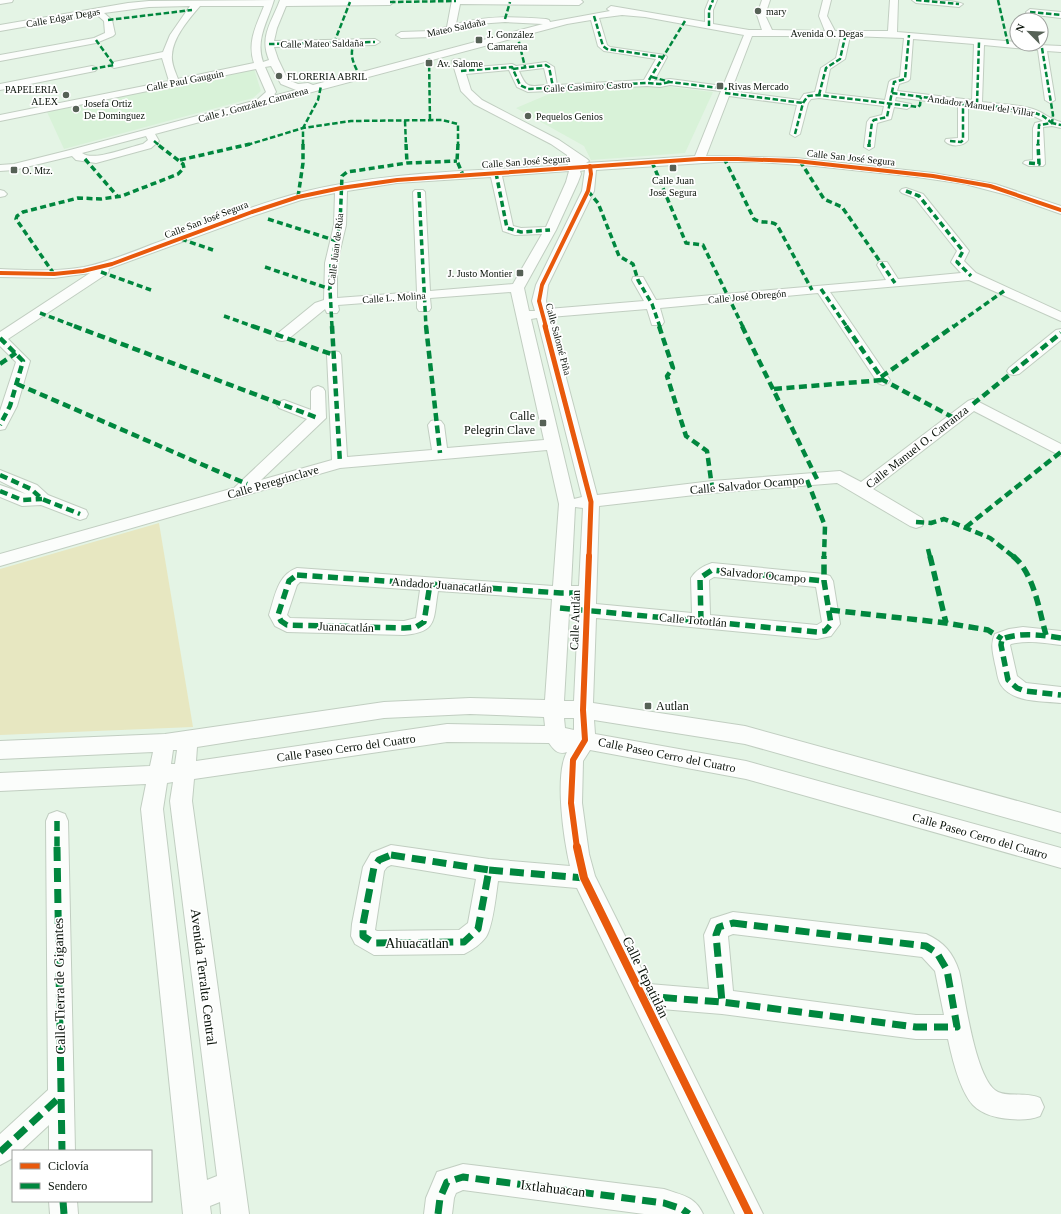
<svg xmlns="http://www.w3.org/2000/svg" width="1061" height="1214" viewBox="0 0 1061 1214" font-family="Georgia,serif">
<rect width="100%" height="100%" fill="#e4f4e5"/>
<g fill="#d8f2d8">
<polygon points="254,69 261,91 253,98 64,149 47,112"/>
<polygon points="645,84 713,92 685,153 591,160 584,146 516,108 561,89"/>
</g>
<polygon fill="#e7e7c1" points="159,523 193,727 0,735 0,569"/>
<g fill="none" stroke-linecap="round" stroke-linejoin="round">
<g stroke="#c1cec1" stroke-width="2">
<g id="minor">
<polygon points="0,0 13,0 12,2 0,4"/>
<path d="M 274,0 C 268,21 255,39 263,62 L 269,60 C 259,36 272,22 280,0 L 392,0 L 394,2 L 390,5 L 286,6 L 277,28 L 274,41 L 375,39 L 380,42 L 375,45 L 274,47 L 278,59 L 288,80 L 298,84 L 308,83 L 313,85 L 543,24 L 505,22 L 477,24 L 432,37 L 401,38 L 396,35 L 401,32 L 431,31 L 447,27 L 452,0 L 581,0 L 583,2 L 579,5 L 460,4 L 456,24 C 487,15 515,17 546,19 L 549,20 L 550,22 L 610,11 L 607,9 L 611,6 L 705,22 L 705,10 L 709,0 L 717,0 L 713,10 L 713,24 L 749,30 L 762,30 L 757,15 L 762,0 L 770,0 L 765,15 L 772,30 L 825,31 L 819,16 L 823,0 L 831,0 L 827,16 L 835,31 L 888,31 L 890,0 L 898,0 L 897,32 L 1017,42 L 1017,44 L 1061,46 L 1061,52 L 1047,51 L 1055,100 L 1050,103 L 1045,100 L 1038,50 L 984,45 L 982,102 C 999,104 1017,104 1033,109 C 1043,112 1051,120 1061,122 L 1061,128 L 1052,126 L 1043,127 L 1045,164 L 1043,166 L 1029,166 L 1023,163 L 1025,161 L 1033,160 L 1033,128 L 1035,123 L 1043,121 C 1028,110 988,109 968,106 L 968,140 C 963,147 950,147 945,141 L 946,139 L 958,138 L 958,105 L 896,97 L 895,101 L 911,104 L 912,106 L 907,109 L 894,107 L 891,119 L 877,123 L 874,147 L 869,150 L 864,147 L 867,122 L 870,118 L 882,115 L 884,106 L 819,98 L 811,99 L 808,103 L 800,134 L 795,137 L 790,134 L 797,105 L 729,96 L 706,156 L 796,158 L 933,173 L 995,184 L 1061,206 L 1061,214 L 1007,195 L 965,184 L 917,177 L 815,166 L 757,162 L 719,162 L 596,170 L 594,191 L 548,285 L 546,301 L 548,309 L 644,301 L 632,280 L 633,277 L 643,277 L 656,300 L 886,280 L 877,265 L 879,262 L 887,262 L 898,279 L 961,273 L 951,262 L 957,251 L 915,198 L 902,193 L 900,191 L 902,189 L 906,188 L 923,194 L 969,251 L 964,261 L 976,273 L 1061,312 L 1061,321 L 969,280 L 830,292 L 890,380 L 888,383 L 883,385 L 878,383 L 818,293 L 660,308 L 664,322 L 662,325 L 652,325 L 647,309 L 550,317 L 597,495 L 712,481 L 840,471 L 861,482 L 968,401 L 973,399 L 1061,444 L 1061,456 L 974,411 L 873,489 L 922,518 L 924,522 L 922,526 L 916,528 L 910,526 L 837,483 L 712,493 L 599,506 L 596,604 L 692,613 L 691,578 C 696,570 703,566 712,563 L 824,574 L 830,576 L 833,581 L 840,624 L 831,636 L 817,639 L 596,618 L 593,703 L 745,726 L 1061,813 L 1061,833 L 745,744 L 594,720 L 595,734 L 746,761 L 1061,848 L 1061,868 L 746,779 L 590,750 L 583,761 L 582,803 L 589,854 L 595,876 L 649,984 L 709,989 L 704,935 L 711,919 L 733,912 L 926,934 C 944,942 953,953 959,971 C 965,996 975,1081 998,1092 C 1009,1097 1026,1092 1040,1098 L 1044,1107 L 1040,1116 C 1030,1120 1021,1120 1010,1119 C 997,1118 983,1115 973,1105 C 960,1091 952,1058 948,1039 L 916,1039 L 722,1014 L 661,1009 L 763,1214 L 735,1214 L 577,888 L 498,881 C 496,895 493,926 486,937 C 481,944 472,950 464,954 L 374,955 L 355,944 L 351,936 L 352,924 L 363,867 L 371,853 L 391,845 L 489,859 L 570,866 C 564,841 554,775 567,752 C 558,755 554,750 549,743 L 447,742 L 194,779 L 192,801 L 249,1214 L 221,1214 L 220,1202 L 210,1206 L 211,1214 L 183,1214 L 141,809 L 146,784 L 0,791 L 0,773 L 150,766 L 153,752 L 0,759 L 0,741 L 165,734 L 384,702 L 470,698 L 545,700 L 552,599 L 438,591 C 433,620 438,632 404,635 L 287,632 L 275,626 L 269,615 C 275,597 277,575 297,568 L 553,586 L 559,504 L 547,450 L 340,468 L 0,566 L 0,554 L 234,488 L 307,419 L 279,408 L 277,405 L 279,402 L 284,400 L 311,410 L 311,391 L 313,388 L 318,386 L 323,388 L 325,391 L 326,418 L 261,480 L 332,460 L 327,355 L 329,352 L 334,351 L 339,352 L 341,355 L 347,457 L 432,450 L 428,425 L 431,421 L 436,420 L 441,421 L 444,425 L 447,448 L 544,440 L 511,292 L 430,298 L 431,308 L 429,311 L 419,311 L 417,308 L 417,299 L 338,305 L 339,310 L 337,313 L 327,313 L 325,309 L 287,340 L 282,341 L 277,340 L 275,337 L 277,334 L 315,303 L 324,300 L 325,263 L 334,225 L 335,193 L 301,200 L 256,215 L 108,269 L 109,270 L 108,273 L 8,339 L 30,361 L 17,406 L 5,429 L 0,430 L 0,411 L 16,362 L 0,346 L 0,332 L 90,273 L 54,278 L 0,277 L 0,269 C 28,270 57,272 84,267 C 108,262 130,253 153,244 C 200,227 247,207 295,194 C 382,171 479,171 568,165 L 567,155 L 551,144 L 474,104 L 461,91 L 452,61 L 454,59 L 460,59 L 464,68 L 512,64 L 516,66 L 546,62 L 554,67 L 557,85 L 644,80 L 656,59 L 604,51 L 598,46 L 591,20 L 567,24 L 155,134 L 159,141 L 151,148 L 96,163 L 76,160 L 72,156 L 14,170 L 0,171 L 0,165 L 14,164 L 70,150 L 257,100 L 266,92 L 256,69 L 0,121 L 0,115 L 169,81 L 162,58 L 114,68 L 109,65 L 114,62 L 163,52 L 170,35 L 190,6 L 149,7 L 104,13 L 112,20 L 115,34 L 113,36 L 96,43 L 0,61 L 0,55 L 94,38 L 105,33 L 104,21 L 96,14 L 0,31 L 0,25 L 128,3 L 149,1 ZM 200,6 L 264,6 C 256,26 247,42 254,63 L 178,79 C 175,71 171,63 172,55 C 173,37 189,19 200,6 ZM 622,15 L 645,17 L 744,35 L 723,86 L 670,79 L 654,81 L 667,57 L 665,55 L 610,47 L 607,45 L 599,18 ZM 752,36 L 841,36 L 836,58 L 821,68 L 815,92 L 804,94 L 800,100 L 731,91 ZM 850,36 L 904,38 L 900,77 L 891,80 L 889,82 L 885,100 L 825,93 L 830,69 L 845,59 ZM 913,39 L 974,44 L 972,100 L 897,91 L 899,84 L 908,81 L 910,79 ZM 271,66 L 281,84 L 296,90 L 273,96 L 276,92 L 265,67 ZM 544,68 L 548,85 C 529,86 527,90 519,71 ZM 509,70 L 517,87 L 528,92 L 647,86 L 660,87 L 670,85 L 721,91 L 695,156 L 586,163 L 589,161 L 587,159 L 559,140 L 482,100 L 471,90 L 466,74 ZM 146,136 L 148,140 L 143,144 C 129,147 93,162 82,153 ZM 585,170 L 582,191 L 536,285 L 532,301 L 535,311 L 529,311 L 524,288 L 556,230 L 578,182 L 581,174 L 580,171 ZM 569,171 L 566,182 L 546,227 L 521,228 L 513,226 L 502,176 ZM 491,177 L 503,231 L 515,235 L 542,234 L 513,284 L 430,291 L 425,192 L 423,190 L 415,190 L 413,192 L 417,292 L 337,298 L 337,263 L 346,225 L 347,191 L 397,183 ZM 537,318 L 582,497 L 574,499 L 531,319 ZM 575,507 L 583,508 L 579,586 L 571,586 ZM 714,577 L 816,587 L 822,622 L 817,625 L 710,615 L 709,580 ZM 300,582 L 420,590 L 416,618 L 404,621 L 290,618 L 287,615 L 297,585 ZM 570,600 L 578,600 L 578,602 L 570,604 ZM 569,614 L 578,616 L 574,701 L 564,701 ZM 470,714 L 544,717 L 545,726 L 447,724 L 196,761 L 197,747 L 384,718 ZM 564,718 L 574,718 L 574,730 L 565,728 ZM 173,750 L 177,750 L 175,764 L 171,764 ZM 173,782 L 170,801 L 217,1176 L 207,1180 L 163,809 L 167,783 ZM 391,865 L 476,879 L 468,923 L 459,930 L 377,931 L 375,930 L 384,871 L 387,867 ZM 733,934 L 922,957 L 935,971 L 944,1015 L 916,1015 L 733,991 L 728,936 Z"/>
<path d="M 912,0 C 923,0 956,0 963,4 L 959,7 L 916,3 Z"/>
<polygon points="1030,9 1061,12 1061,18 1027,14 1026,12"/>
<polygon points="92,66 95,67 97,69 95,71 0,90 0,84"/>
<polygon points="0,190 4,191 7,194 5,196 0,197"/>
<polygon points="1061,329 1061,340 1019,374 1014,375 1009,374 1007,371 1009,368 1056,330"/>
<polygon points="0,470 37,485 48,495 86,510 88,514 86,518 80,520 41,505 22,506 0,497 0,485 26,494 0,481"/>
<path d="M 1023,627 L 1061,631 L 1061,645 C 1044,643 1027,640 1011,644 L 1010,645 L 1017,676 L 1026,683 L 1061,687 L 1061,703 C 1042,701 1013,703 1001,685 C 997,679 997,670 995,664 C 993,653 990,644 995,634 L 1009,629 Z"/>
<polygon points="57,811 65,814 68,821 75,1151 49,1151 49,1125 21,1151 13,1151 13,1158 0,1165 0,1134 48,1090 46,821 49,814"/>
<path d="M 463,1164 L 664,1189 C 681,1195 695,1196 703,1214 L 644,1214 L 463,1190 L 456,1193 L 454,1198 L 452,1214 L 424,1214 L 426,1198 L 437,1172 Z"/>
<polygon points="49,1201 77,1201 78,1214 50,1214"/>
</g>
</g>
<use href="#minor" fill="#fbfdfb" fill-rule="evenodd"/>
<g stroke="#00873e" stroke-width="2.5" stroke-dasharray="5.5 2.5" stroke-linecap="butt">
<polyline points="916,0 959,4"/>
<polyline points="998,0 1008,44"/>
<polyline points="390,2 456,1"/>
<polyline points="1030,12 1061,15"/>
<polyline points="594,16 603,46 607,49 662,57"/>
<polyline points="505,19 510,2"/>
<polyline points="108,20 192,10"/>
<polyline points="709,26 709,10 713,0"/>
<polyline points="517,34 525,67"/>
<path d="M 355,42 C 348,54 354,65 360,76"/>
<polyline points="334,43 350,2"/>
<polyline points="269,44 375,42"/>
<polyline points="1042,48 1053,115 1052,123"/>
<polyline points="429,58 430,121"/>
<polyline points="92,69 114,65 96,40"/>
<polyline points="513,69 546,65 549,67 553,87"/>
<polyline points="461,71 512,67 520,85 528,89 647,83 660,84 670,82"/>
<polyline points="652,77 670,82 727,89"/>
<polyline points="649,80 685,21"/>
<polyline points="725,93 803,103"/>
<polyline points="892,93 1030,111 1043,116 1052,123"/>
<polyline points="819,95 826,68 840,59 846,33"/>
<polyline points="977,104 979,42"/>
<polyline points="405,121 406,145"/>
<polyline points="795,134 803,103 808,96 819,95 918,107 920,105 921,97"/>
<polyline points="154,141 159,145"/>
<polyline points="950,141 961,142 963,140 963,102"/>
<polyline points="247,145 303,128 351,121 442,120 458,124 458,145"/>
<polyline points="303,145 303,128 318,100 321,86"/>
<polyline points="869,145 872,122 874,120 887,117 894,82 905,79 909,35"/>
<polyline points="1038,145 1039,125 1052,123 1061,125"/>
</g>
<g stroke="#00873e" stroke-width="3.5" stroke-dasharray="6 3.5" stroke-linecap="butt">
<polyline points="406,144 407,163"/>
<polyline points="458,144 457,161 463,175"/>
<polyline points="869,147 869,144"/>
<path d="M 724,158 L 754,219 C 761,224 770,220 777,225 L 812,290"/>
<polyline points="85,159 118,197"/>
<polyline points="180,160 250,144"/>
<polyline points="800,161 824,199 842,207 895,283"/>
<polyline points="652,162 686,243 703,245 743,327"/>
<polyline points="1029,163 1039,164 1038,144"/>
<polyline points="496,173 507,228 521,232 550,230"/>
<polyline points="588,191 598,203 619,256 633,264 638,280 652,304 660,327"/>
<polyline points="906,191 919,196 963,251 957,262 971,276"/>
<polyline points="419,192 426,327"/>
<polyline points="298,197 303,163 303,144"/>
<polyline points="268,219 337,241"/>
<polyline points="181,239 213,250"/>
<polyline points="265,267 330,289"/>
<polyline points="101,272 151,290"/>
<polyline points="54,274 16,219 17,216 23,212 78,198 101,199 122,196 178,174 184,168 183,164 157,144"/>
<polyline points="821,289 847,327"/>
<polyline points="40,313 77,327"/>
<polyline points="224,316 255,327"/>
<polyline points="332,327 330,289 331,263 340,225 342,176 347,172 407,163 457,161"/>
<polyline points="953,327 1004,291"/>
</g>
<g stroke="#00873e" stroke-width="4.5" stroke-dasharray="8 4.5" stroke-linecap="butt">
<polyline points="74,326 318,418"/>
<polyline points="252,326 334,355"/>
<polyline points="332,326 340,463"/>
<polyline points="426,326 440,453"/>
<polyline points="659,326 673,368 667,376 686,436 707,451 712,487"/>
<polyline points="742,326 817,479"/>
<polyline points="846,326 883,380 954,418"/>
<polyline points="0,338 23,361 10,406 0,425"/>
<polyline points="0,364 16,353"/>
<polyline points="881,377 954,326"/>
<polyline points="17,384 247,484"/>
<polyline points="774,389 883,380"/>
<polyline points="973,404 1061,333"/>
<polyline points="0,475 31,489 42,499 80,514"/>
<polyline points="807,480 825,526 824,557"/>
<polyline points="0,491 22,500 42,499"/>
<polyline points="916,522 931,523 944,519 990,538 1014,557"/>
<polyline points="966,527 1061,452"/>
<polyline points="928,549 930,557"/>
</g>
<g stroke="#00873e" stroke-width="5.5" stroke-dasharray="10 5.5" stroke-linecap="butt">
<polyline points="930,556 946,623"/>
<path d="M 1013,556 C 1034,573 1039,610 1046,635"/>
<polygon points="297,575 430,584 424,622 416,627 404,628 287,625 281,621 278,615 289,581"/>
<polyline points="430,584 561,593 587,593"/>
<polyline points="560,608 817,632 825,631 831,624 824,581 824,556"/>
<polyline points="830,610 946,623 988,630 1002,639"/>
<polyline points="701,621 700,578 712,570 824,581"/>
<path d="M 1061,638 C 1041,635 1021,632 1002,639 L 1001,645 L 1008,680 L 1017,688 L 1025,691 L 1061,695"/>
<polyline points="57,821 57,848"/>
</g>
<g stroke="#00873e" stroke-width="7" stroke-dasharray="14 7" stroke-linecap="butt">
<polyline points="57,847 62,1151"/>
<polygon points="391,855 489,870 478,929 464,942 374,943 363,936 363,924 374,867 379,860"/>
<polyline points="489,870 584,878"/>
<polygon points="733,923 926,946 937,953 947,970 957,1027 916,1027 722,1002 716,935 719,927"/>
<polyline points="642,996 722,1002"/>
<polyline points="0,1152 61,1096"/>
<polyline points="63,1201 64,1214"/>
<polyline points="438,1214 440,1198 447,1182 463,1177 664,1203 682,1209 689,1214"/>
</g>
<g stroke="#fff" stroke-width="5.5">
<g id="cycleway-far3">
<polyline points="0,273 54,274 83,271 112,264 252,212 298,197 341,188 397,180 699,159 738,159 796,161 933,176 990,186 1061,210"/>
<polyline points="546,327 539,301 542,285 588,191 591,174 590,166"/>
</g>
</g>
<g stroke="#fff" stroke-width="7">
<polyline id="cycleway-far2" points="545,326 591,502 589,557"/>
</g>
<g stroke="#fff" stroke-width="9">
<polyline id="cycleway-far1" points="577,848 571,803 573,760 585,740 583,710 589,556"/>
</g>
<g stroke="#fff" stroke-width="10">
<polyline id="cycleway" points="577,847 584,878 749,1214"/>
</g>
<use href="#cycleway-far3" stroke="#e8590c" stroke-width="4"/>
<use href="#cycleway-far2" stroke="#e8590c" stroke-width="5"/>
<use href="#cycleway-far1" stroke="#e8590c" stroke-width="6"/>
<use href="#cycleway" stroke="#e8590c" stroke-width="8"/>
</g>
<g fill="#566156" stroke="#fff" stroke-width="1.5">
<circle cx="758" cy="11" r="4"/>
<rect x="475" y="36" width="8" height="8" rx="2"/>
<rect x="425" y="59" width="8" height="8" rx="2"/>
<circle cx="279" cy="76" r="4"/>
<rect x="716" y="82" width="8" height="8" rx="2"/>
<circle cx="66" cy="95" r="4"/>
<circle cx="76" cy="109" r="4"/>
<circle cx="528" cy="116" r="4"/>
<rect x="669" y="164" width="8" height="8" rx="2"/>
<rect x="10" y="166" width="8" height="8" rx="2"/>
<rect x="516" y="269" width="8" height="8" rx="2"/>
<rect x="539" y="419" width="8" height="8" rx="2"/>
<rect x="644" y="702" width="8" height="8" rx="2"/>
</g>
<g text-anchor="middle" stroke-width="3.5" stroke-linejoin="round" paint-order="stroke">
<g font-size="10" fill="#091209" stroke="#fff" text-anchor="start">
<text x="766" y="15">mary</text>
<text x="487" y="38">J. González<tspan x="487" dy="12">Camarena</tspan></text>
<text x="437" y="67">Av. Salome</text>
<text x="287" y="80">FLORERIA ABRIL</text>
<text x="728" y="90">Rivas Mercado</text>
<text x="58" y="93" text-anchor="end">PAPELERIA<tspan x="58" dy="12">ALEX</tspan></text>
<text x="84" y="107">Josefa Ortiz<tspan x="84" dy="12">De Dominguez</tspan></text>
<text x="536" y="120">Pequelos Genios</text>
<text x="22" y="174">O. Mtz.</text>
<text x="673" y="184" text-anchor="middle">Calle Juan<tspan x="673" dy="12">Jose Segura</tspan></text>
<text x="512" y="277" text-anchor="end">J. Justo Montier</text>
</g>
<g font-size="10" fill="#091209" stroke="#fff">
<text transform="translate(63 17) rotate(-10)" y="4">Calle Edgar Degas</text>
<text transform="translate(456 27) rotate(-12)" y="4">Mateo Saldaña</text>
<text x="827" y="37">Avenida O. Degas</text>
<text transform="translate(322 43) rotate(-1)" y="4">Calle Mateo Saldaña</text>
<text transform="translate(185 80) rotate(-11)" y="4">Calle Paul Gauguin</text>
<text transform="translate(588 86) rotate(-3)" y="4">Calle Casimiro Castro</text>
<text transform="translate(253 104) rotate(-15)" y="4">Calle J. González Camarena</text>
<text transform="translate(981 105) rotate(8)" y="4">Andador Manuel del Villar</text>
<text transform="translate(851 157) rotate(6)" y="4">Calle San José Segura</text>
<text transform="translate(526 161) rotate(-4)" y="4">Calle San José Segura</text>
<text transform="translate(206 219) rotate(-21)" y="4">Calle San José Segura</text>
<text transform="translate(335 249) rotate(-83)" y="4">Calle Juan de Rúa</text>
<text transform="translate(747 296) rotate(-5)" y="4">Calle José Obregón</text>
<text transform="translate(394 297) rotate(-4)" y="4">Calle L. Molina</text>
<text transform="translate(559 339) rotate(75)" y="4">Calle Salomé Piña</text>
</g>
<g font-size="12" fill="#091209" stroke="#fff" text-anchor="end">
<text x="535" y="420">Calle<tspan x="535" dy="14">Pelegrin Clave</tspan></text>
<text x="656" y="710" text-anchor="start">Autlan</text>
</g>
<g font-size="12" fill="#091209" stroke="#fff">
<text transform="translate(917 447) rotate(-38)" y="4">Calle Manuel O. Carranza</text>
<text transform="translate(273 482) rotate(-16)" y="4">Calle Peregrinclave</text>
<text transform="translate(747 485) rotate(-5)" y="4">Calle Salvador Ocampo</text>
<text transform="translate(763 575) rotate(5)" y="4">Salvador Ocampo</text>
<text transform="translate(442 585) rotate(4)" y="4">Andador Juanacatlán</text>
<text transform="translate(575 620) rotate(-88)" y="4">Calle Autlán</text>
<text transform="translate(693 620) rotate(5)" y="4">Calle Tototlán</text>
<text transform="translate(346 627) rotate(2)" y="4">Juanacatlán</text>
<text transform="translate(346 748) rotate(-8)" y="4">Calle Paseo Cerro del Cuatro</text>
<text transform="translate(667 755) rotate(11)" y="4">Calle Paseo Cerro del Cuatro</text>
<text transform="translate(980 836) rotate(16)" y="4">Calle Paseo Cerro del Cuatro</text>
</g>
<g font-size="14" fill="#091209" stroke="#fff">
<text x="417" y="948">Ahuacatlan</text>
<text transform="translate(204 977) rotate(83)" y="5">Avenida Terralta Central</text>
<text transform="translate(646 977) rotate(64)" y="5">Calle Tepatitlán</text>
<text transform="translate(59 986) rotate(-91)" y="5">Calle Tierra de Gigantes</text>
<text transform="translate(553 1188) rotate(7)" y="5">Ixtlahuacan</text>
</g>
</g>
<rect x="12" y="1150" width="140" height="52" fill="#ffffff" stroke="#9da09d"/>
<rect x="20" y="1163" width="20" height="6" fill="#e8590c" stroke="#9da09d"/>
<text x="48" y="1170" font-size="12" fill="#091209">Ciclovía</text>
<rect x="20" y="1183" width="20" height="6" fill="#00873e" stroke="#9da09d"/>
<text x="48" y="1190" font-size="12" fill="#091209">Sendero</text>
<g transform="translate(1029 32) rotate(294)"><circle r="19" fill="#ffffff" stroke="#9da09d"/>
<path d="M0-3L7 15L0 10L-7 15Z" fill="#566156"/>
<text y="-6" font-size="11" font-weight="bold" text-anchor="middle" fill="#091209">N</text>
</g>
</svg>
